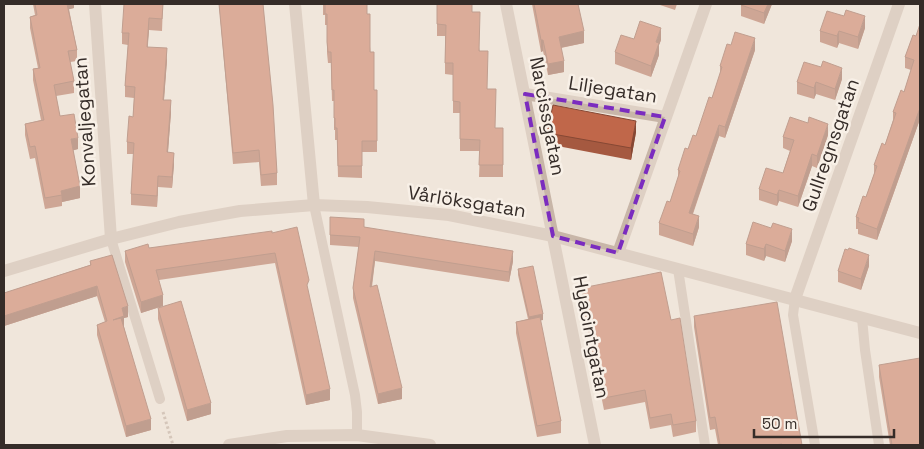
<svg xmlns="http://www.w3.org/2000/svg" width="924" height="449" viewBox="0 0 924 449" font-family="'Space Grotesk',sans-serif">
<rect width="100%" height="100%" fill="#f0e6db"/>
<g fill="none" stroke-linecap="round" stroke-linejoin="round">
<polyline stroke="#b3a192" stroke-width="3" stroke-dasharray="2.5 2.5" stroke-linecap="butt" points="163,412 173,445"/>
<g stroke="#c8b6a8" stroke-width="10">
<polyline points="314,205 355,395 357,412 357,435"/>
<polyline points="111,239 160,399"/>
<polyline points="678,269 705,445"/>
<polyline points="795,299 793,315 815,445"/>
<polyline points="862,318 865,350 879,445"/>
</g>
<g stroke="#c8b6a8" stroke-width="12">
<polyline points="95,4 111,239"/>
<polyline points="295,4 314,205"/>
<polyline points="506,4 595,445"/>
<polyline points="525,94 665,117"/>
<polyline points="618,253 706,4"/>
<polyline points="4,271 111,239 179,222 240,211 314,205 367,207 449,215 553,236 920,333"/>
<polyline points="795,299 899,4"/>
<polyline points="229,445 287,436 357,435 430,445"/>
</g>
</g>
<g fill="#a55940">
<polygon points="33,4 74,4 74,8 69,9 77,50 77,61 70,62 74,81 74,93 56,96 60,116 78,149 73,150 80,198 62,202 62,206 45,209 35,158 30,159 25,135 25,124 41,120 33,80 33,69 38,68 30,28 30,17 35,15"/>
<polygon points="163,4 162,31 149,30 147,47 167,60 164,100 171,112 168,152 174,164 172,188 158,187 157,207 131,205 131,194 134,154 127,154 127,142 133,117 134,98 125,97 125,86 128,45 122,44 122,33"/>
<polygon points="219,4 263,4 277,173 277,185 261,186 259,162 233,164"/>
<polygon points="323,4 367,14 374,90 377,90 377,152 362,152 362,178 338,177 337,140 335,140 335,130 334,130 334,101 332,101 331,63 328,63 327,53 327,25 325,25 325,15 323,15"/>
<polygon points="437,4 472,12 495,128 503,128 503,177 479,177 480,151 460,151 460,113 453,113 453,75 445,74 445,36 437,36"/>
<polygon points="532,4 578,4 584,43 561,48 564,72 548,75 543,51 541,52"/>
<polygon points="657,4 677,4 675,10"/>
<polygon points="741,4 772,4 764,24 741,16"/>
<polygon points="865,28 858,49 839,43 837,48 820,42 820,31"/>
<polygon points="913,35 920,119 877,240 858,234 858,229 856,229 856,217 866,197 874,174 874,165 885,145 893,120 893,112 904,92 911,70 905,68 905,57"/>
<polygon points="661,40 659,45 659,55 651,77 615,64 615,52"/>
<polygon points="755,50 725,138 719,136 693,214 699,227 693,246 659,235 659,223 670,202 678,179 678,170 688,149 696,136 712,98 720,74 720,66"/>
<polygon points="821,67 842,79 835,100 816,94 814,99 797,94 797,82"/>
<polygon points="636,132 631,160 547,144 547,133"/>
<polygon points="828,135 817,168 812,166 798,207 779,201 777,206 759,200 759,189 783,173 790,151 783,148 783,137"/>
<polygon points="330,217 364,227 513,261 509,282 375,261 372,287 402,399 378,404 353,298 353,288 359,247 330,245"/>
<polygon points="272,233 308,291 330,400 306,405 275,263 159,280 163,306 141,313 125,262 125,251"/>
<polygon points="792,241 785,262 766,256 764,261 746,255 746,244"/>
<polygon points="90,261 128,317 124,318 124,327 151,430 126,437 97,335 97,325 105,322 97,296 4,326 4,293 90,265"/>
<polygon points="869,266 861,290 838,282 838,271"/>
<polygon points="518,269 543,320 540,320 561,421 561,433 537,437 516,333 516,322 528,319 518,275"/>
<polygon points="582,288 671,320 696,421 696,432 673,437 671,425 650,429 645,402 604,410 582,300"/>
<polygon points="158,308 211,414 187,421 158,319"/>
<polygon points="694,316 802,445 718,445 715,429 710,430 694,327"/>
<polygon points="879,365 920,445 890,445 879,377"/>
</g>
<g fill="#864834">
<polygon points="66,4 74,4 74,8 66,10"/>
<polygon points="768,4 772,4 764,24 764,13"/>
<polygon points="865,16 865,28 858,49 858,37"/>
<polygon points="149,18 149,30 147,58 147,47"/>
<polygon points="661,28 661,40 659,45 659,55 651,77 651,66 656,42"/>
<polygon points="584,31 584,43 559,48 559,37"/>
<polygon points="839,31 839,43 837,48 837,36"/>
<polygon points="755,38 755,50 725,138 725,127"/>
<polygon points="541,40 543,40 543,51 541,52"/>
<polygon points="167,48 167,60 163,111 163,100"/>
<polygon points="564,61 564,72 548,75 548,64"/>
<polygon points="842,68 842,79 835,100 835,89"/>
<polygon points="816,82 816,94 814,99 814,88"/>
<polygon points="171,100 171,112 167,164 167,152"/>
<polygon points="920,108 920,119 877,240 877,229"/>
<polygon points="636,121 636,132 631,160 631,148"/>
<polygon points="828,124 828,135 817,168 817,156"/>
<polygon points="719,125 719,136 689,224 689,213"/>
<polygon points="78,138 78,149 71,151 71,139"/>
<polygon points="174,153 174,164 172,188 172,177"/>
<polygon points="812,154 812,166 798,207 798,196"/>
<polygon points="158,176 158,187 157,207 157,196"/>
<polygon points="80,186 80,198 62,202 61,191"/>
<polygon points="779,190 779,201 777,206 777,195"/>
<polygon points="699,216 699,227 693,246 693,234"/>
<polygon points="792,229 792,241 785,262 785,251"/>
<polygon points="766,244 766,256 764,261 764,249"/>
<polygon points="375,251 375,261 370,297 370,287"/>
<polygon points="513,251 513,261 509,282 509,272"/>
<polygon points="869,255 869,266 861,290 861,279"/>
<polygon points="97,286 97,296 4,326 4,316"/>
<polygon points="163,295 163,306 141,313 141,302"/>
<polygon points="128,306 128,317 124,318 124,327 113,330 122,308"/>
<polygon points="543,314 543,320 529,323 529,317"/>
<polygon points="402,388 402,399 378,404 378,394"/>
<polygon points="330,389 330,400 306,405 306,395"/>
<polygon points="211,403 211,414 187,421 187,410"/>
<polygon points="151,419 151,430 126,437 126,426"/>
</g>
<g fill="#c0674a" stroke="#864834">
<polygon points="35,4 67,4 77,50 68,51 74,81 54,85 60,116 74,114 78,138 71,139 80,186 61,191 62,195 45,198 35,146 30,147 25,124 44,120 33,69 40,68 30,17 37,15"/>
<polygon points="124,4 163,4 162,19 149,18 147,47 167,48 163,100 171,100 167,152 174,153 172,177 158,176 157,196 131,194 134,143 127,142 129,116 133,117 135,87 125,86 129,33 122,33"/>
<polygon points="219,4 263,4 273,105 277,173 261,175 259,150 233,153"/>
<polygon points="323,4 367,4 367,14 370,14 370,52 374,52 374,90 377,90 377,141 362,141 362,166 338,166 337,128 335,128 335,118 334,118 334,90 332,90 331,52 328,52 327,42 327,14 325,14 325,4"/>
<polygon points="437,4 472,4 472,12 480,12 479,51 488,51 487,89 496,89 495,128 503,128 503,165 479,165 480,140 460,139 460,102 453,101 453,63 445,63 446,25 437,24"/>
<polygon points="534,4 578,4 584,31 559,37 564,61 548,64 543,40 541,40"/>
<polygon points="741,4 768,4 764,13 741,5"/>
<polygon points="846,10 865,16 858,37 839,31 837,36 820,31 827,11 844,16"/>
<polygon points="640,21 661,28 656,42 659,43 651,66 615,52 621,35 634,39"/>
<polygon points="920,24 920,108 877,229 858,222 859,218 856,217 863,196 866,197 877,166 874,165 882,143 885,145 896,113 893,112 901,90 904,92 914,60 905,57 913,35 916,36"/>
<polygon points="735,32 755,38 725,127 719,125 689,213 699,216 693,234 659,223 667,201 670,202 680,171 678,170 685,148 688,149 693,135 696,136 709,97 712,98 722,67 720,66 727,44 731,45"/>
<polygon points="823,61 842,68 835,89 816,82 814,88 797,82 804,62 821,67"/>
<polygon points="553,105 636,121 631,148 547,133"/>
<polygon points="790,117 808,123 809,117 828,124 817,156 812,154 798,196 779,190 777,195 759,189 766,168 783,173 794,140 783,137"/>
<polygon points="330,217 364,219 364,227 513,251 509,272 375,251 370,287 377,285 402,388 378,394 353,288 360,237 330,235"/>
<polygon points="753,222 771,228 773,223 792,229 785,251 766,244 764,249 746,244"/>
<polygon points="297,227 309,280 307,285 330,389 306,395 275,253 156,270 163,295 141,302 125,251 148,244 149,248 272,231 272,233"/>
<polygon points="849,248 869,255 861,279 838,271 845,249 848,250"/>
<polygon points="112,255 128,306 122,308 124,316 113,320 121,318 151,419 126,426 97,325 107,321 97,286 4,316 4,293 91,265 90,261"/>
<polygon points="533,266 543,314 529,317 518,269"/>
<polygon points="661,272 671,320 680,318 696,421 673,425 671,414 650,418 645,390 604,398 582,288"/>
<polygon points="181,301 211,403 187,410 158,308"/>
<polygon points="777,302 802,445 782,445 782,444 774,445 720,445 715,417 710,418 694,316"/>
<polygon points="540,317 561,421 537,426 516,322"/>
<polygon points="920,358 920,445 892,445 879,365"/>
</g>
<path d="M0 0H924V449H0ZM 525,94 L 665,117 L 618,253 L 553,236 Z" fill="#f0e6db" fill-opacity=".55" fill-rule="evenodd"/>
<path fill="none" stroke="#7b2cbf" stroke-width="4" stroke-dasharray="10 6" stroke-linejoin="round" d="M 525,94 L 665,117 L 618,253 L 553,236 Z"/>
<g text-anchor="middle" stroke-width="5" stroke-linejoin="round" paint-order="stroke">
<g font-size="19" fill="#352c28" stroke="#f8f0e7">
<text transform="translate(613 89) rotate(9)" y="7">Liljegatan</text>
<text transform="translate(548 116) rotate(79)" y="7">Narcissgatan</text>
<text transform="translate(84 122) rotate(-94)" y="7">Konvaljegatan</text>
<text transform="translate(830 145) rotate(-71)" y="7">Gullregnsgatan</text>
<text transform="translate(467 201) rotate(9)" y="7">Vårlöksgatan</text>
<text transform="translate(592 337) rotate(79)" y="7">Hyacintgatan</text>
</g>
</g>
<rect width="924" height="449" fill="none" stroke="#352c28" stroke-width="10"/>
<path d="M754 429v8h140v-8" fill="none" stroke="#352c28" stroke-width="2.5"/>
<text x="762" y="429" font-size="15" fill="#352c28" stroke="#f8f0e7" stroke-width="4" paint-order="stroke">50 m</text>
</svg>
